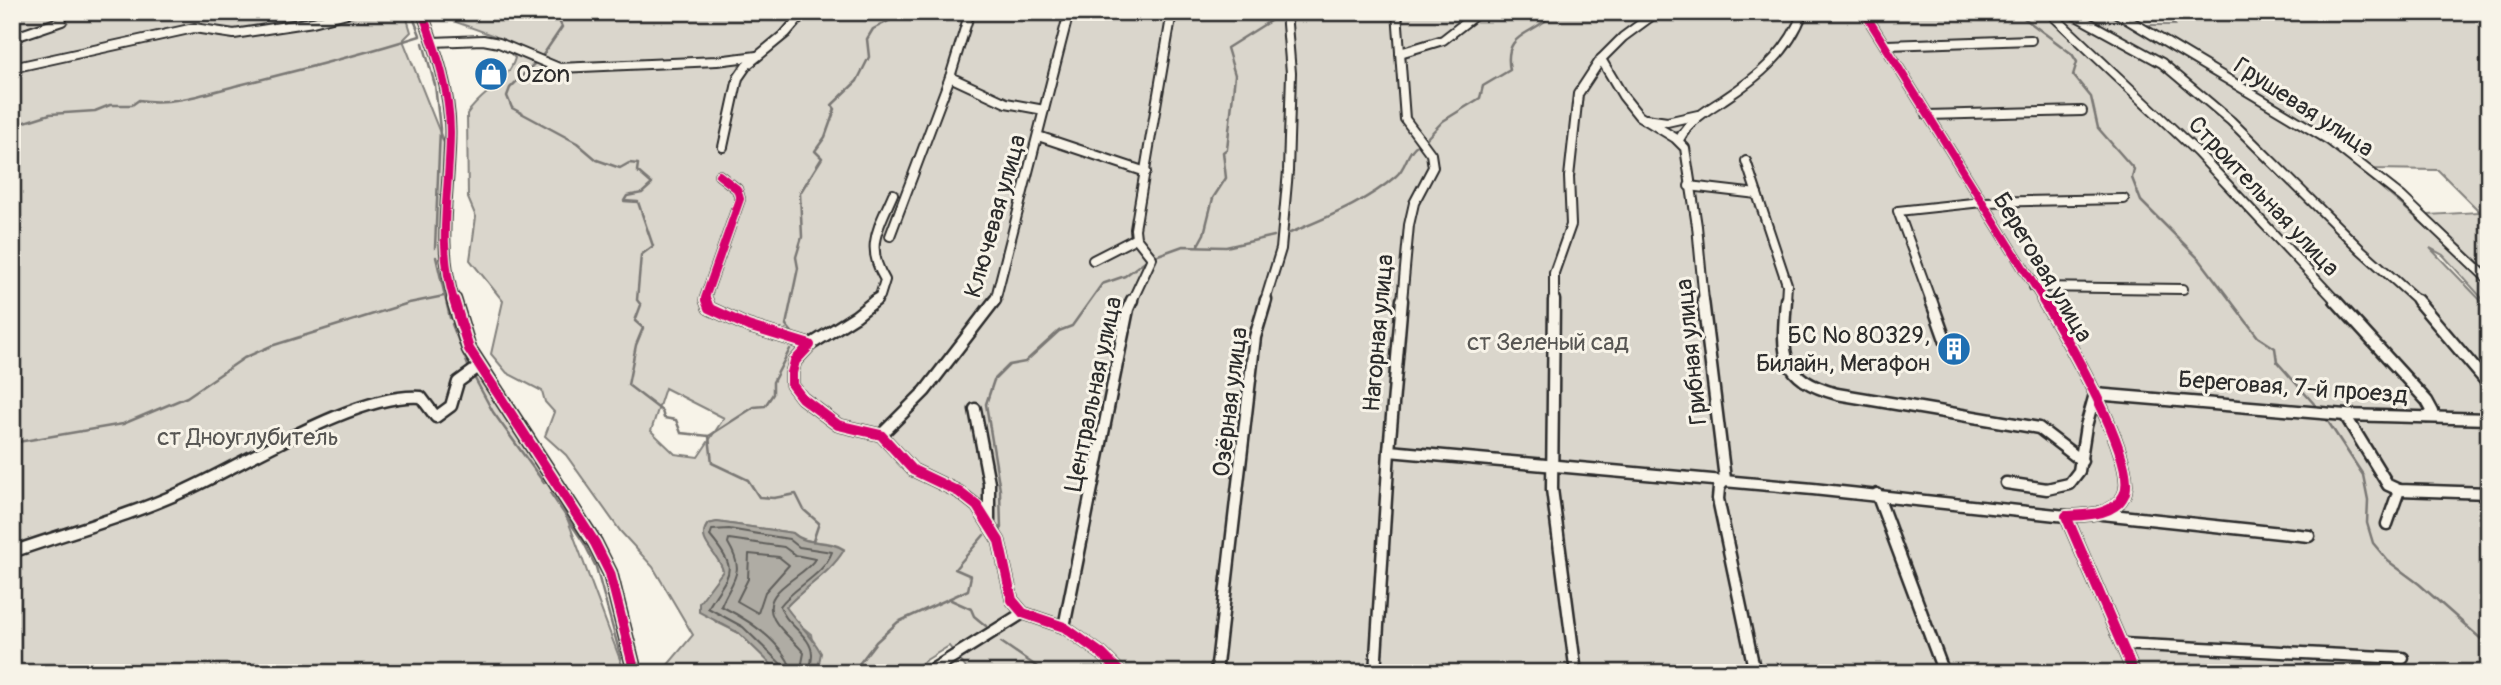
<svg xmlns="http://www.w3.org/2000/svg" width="2501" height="685" viewBox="0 0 2501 685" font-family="Pangolin,sans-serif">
<rect width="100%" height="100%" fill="#f7f3e8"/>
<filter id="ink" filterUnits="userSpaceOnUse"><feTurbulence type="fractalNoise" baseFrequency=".0143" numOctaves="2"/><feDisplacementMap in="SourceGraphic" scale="14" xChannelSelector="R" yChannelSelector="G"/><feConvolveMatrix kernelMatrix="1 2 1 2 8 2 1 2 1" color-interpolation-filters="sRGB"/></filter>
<g filter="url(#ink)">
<g fill="#dad6cc" stroke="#82807c" stroke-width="2" fill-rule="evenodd">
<polygon points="12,12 405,12 411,32 403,40 444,143 440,252 464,345 561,502 625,673 12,673"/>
<path d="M 446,12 L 2109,12 L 2291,120 L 2340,153 L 2404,207 L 2489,284 L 2489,306 L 2443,255 L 2430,248 L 2489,309 L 2489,673 L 970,673 L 949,646 L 905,673 L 817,673 L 811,634 L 795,621 L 786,607 C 805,586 829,575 844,549 C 828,538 807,546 793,533 L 717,522 L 708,524 C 695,540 720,554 723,571 L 700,603 L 716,622 L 739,633 L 780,673 L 661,673 L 693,635 L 653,567 L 621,532 L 566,455 L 545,436 L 554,412 L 545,402 L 542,391 L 507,373 L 491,354 L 503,301 L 470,260 L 476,217 L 468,198 L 467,114 C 481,92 508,83 515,58 L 495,36 L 453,21 ZM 665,388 L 724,418 L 698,457 L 675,454 L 651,431 Z"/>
<polygon points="2164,12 2489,12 2489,272 2427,215 2480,212 2438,170 2372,169 2295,114 2144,25 2175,25"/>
</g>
<path fill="#afaca4" stroke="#7a7874" stroke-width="2" d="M 717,522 L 793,533 C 807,547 828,538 844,550 C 829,575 805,586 786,607 C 798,624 811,634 821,653 L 817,673 L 780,673 L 739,633 L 699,612 L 699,603 L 723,571 C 720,554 694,541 708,524 Z"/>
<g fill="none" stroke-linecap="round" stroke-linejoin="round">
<g stroke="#605f5b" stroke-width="2">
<polygon points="749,554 779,557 789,565 765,592 758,613 737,601 748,579"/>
<path d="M 784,673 L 782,665 L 743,627 L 708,608 C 730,571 740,572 710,536 L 712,530 L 729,529 L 789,539 L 799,547 L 832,552 C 823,576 795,586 780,606 C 785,625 812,635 812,655 C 812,661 810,667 809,673"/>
<path d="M 793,673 C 783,642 749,620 721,606 C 733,578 746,573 728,543 L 729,539 L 784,547 L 795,555 L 815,559 C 804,578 758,590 774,619 C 781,632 795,641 804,653 L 800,673"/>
</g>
<g stroke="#7a7874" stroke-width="2.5">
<polyline points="411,12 420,35"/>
<polyline points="2016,12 2072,54 2077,62 2073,75 2091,97 2098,128 2134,169 2132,178 2141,201 2200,260 2258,337 2275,348 2277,362 2316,406"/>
<polyline points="423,43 435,85 440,129 435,248"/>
<polyline points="543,55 562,27 556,14 549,12"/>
<polyline points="535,63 510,88 507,96 512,108 577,143 597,160 620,168 629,163 638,164 637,171 652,184 642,193 627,196 624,201 638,202 653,246 641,255 637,300 641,305 635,321 643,328 636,345 628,385 662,411 664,418 676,420 681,433 709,436"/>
<path d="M 12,126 L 50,114 L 95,111 L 110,105 L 132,105 L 139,100 C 172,106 207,93 239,85 C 300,70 360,55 420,36"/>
<path d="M 1427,138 L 1443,121 L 1480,98 L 1483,86 L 1510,70 C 1502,30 1536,36 1554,12"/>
<path d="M 1290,233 C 1327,217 1365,203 1396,176 C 1407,167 1406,152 1417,145"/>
<polyline points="1198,245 1204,234 1213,198 1226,178 1223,152 1227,149 1228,140 1235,75 1227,48 1281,14"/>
<polyline points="1158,255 1183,246 1226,247 1274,236"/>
<polyline points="436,257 450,318"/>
<polyline points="452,324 469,368"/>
<polyline points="796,337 786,325 798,268 796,257 802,237 800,193 822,158 815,151 825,137 835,109 832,105 857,81 869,57 867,39 873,29 906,12"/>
<polyline points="790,349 773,382 773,394 765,406 754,407 709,436 712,463 748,480 759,497 774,498 796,494 804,510 819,523 813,541"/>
<polyline points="473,375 493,412 544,483"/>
<polyline points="2327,420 2363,475 2368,500 2367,523 2373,543 2388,561 2419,584 2489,646"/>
<polyline points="12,443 123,424 187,397 244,358 271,346 409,303 444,296"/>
<polyline points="551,494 584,543 596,567 621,658"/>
<polyline points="1001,530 1000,490 986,404 994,380 1009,365 1025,362 1059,331 1072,326 1102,284 1125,276 1145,261"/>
<polyline points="951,600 971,609 974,616 986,626"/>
<polyline points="1001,642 1046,673"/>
<polyline points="852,673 876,642 898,622 968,590 971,576 955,569 984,535"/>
</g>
<g stroke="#2b2b2b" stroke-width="12">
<g id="minor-far1">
<polyline points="1397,12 1405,119 1431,154 1433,167 1414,203 1409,225 1402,301"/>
<polyline points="1864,12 2044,301"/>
<polyline points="2049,12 2197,152 2336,301"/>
<polyline points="2069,12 2162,63 2231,121 2360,249 2418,301"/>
<polyline points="2115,12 2329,140 2402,197 2489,280"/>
<polyline points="12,38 62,21"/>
<polyline points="433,42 483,40 499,43 559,68 717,61 757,56"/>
<polyline points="1887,45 2031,40"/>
<polyline points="1400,53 1443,40 1479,12"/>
<polyline points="1601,59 1623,96 1639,116 1675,138 1685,148 1697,226 1704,301"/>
<polyline points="12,68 194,28 234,34 313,22 351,12"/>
<polyline points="950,77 1006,103 1044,110"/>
<polyline points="1927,115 2082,111"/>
<polyline points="1646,119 1667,122 1698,115"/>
<polyline points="1038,136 1146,172"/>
<path d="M 1679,140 C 1689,121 1705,111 1723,100 C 1758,77 1789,52 1803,12"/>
<polyline points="723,147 738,78 747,65 786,33 804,12"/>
<polyline points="1746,161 1787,284 1786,301"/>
<polyline points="1689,186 1757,194"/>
<polyline points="890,236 950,77 970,12"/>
<polyline points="1093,260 1136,238"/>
<polyline points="2034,287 2183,289"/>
<polyline points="706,301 705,298 740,199 737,189 719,175"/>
<path d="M 873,301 L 880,296 L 885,280 C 864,246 879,227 893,194"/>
<polyline points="995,301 1069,12"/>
<polyline points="1132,301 1152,258 1136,238 1135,229 1172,12"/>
<polyline points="1265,301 1281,249 1288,171 1291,73 1286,12"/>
<polyline points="1554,301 1554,273 1571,225 1569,177 1578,94 1601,59 1623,37 1657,12"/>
<polyline points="1931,301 1898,211 1982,202 2124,199"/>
</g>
</g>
<g stroke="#2b2b2b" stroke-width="15">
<g id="minor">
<polyline points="706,300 709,308 748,326 810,345 795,361 792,373 792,385 802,398 838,425 881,435 913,470 959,492 977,506 999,541 1012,600 1023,613 1064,627 1102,654 1121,673"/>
<polyline points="1554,300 1552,489 1576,673"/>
<polyline points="1703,300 1725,479 1719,488 1718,499 1755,673"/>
<path d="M 1786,300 C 1782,353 1778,378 1837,394 L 2039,428 L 2082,461"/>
<polyline points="1931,300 1947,345"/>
<path d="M 2043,300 C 2063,332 2140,463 2124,495 C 2114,516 2085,515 2066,516 L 2134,673"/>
<polyline points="2335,300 2427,401 2433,412 2427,417"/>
<polyline points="2417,300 2489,385"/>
<polyline points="810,345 856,316 876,300"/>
<polyline points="975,409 989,483 989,521"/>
<polyline points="2345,415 2388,485 2399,490 2489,493"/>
<polyline points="881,435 925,391 995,300"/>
<polyline points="1389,451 1813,489 2066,516"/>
<polyline points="2006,483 2047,489 2069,484 2079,471 2086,426 2095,394 2345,415 2489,419"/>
<polyline points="1877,494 1944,673"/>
<polyline points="2102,514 2309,536"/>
<polyline points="2387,524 2399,490"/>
<path d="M 12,552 C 69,532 129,516 184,491 C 245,464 357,392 421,397 L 436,417 L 451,406 L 458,382 L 480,366"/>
<polyline points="1064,627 1128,309 1132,300"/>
<polyline points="2122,644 2403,658"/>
<polyline points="927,673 1023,613"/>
<polyline points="1216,673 1255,337 1266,300"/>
<polyline points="1375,673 1389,451 1402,300"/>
</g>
</g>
<g stroke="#2b2b2b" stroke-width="13">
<path id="tertiary-far1" d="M 422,12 C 436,50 450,90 450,131 C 450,193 436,241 454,301"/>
</g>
<g stroke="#2b2b2b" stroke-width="17">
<polyline id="tertiary" points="454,300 469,349 595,543 610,573 635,673"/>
</g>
<use href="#minor-far1" stroke="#f7f3e8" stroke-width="8"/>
<use href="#minor" stroke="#f7f3e8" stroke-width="10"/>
<use href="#tertiary-far1" stroke="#f7f3e8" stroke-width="9"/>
<use href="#tertiary" stroke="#f7f3e8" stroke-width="11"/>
<g stroke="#f7f3e8" stroke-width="11">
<g id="cycleway-far1">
<path d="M 422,12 C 436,50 450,90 450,131 C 450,193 436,241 454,301"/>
<polyline points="1864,12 2044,301"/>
<polyline points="706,301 705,298 740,199 737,189 719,175"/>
</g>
</g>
<g stroke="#f7f3e8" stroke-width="14">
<g id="cycleway">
<polyline points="454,300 469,349 595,543 610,573 635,673"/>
<polyline points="706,300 709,308 748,326 810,345 795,361 792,373 792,385 802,398 838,425 881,435 913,470 959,492 977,506 999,541 1012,600 1023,613 1064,627 1102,654 1121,673"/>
<path d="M 2043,300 C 2063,332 2140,463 2124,495 C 2114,516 2085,515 2066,516 L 2134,673"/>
</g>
</g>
<use href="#cycleway-far1" stroke="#d6006c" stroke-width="8"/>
<use href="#cycleway" stroke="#d6006c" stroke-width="10"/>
</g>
</g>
<defs>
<g id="shop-disc" transform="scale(1.75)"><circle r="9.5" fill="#1f6fb2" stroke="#f7f3e8"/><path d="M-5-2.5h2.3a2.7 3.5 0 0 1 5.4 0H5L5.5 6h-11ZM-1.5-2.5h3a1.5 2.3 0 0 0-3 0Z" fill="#fff"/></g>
<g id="building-disc" transform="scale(1.75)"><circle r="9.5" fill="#1f6fb2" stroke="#f7f3e8"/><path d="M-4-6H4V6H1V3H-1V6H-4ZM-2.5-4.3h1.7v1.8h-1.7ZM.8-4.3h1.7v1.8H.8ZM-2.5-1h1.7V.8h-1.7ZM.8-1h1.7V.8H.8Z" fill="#fff"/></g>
</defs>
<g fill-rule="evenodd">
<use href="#shop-disc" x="491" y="74"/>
<use href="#building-disc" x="1954" y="349"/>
</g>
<g text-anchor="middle" stroke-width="6" stroke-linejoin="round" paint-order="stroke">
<g font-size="24" fill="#2b2b2b" stroke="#f7f3e8" text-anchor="start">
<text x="516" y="82">Ozon</text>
<text x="1930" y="343" text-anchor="end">БС № 80329,<tspan x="1930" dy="28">Билайн, Мегафон</tspan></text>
</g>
<g font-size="24" fill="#2b2b2b" stroke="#f7f3e8">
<text transform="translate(2304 107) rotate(33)" y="8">Грушевая улица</text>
<text transform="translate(2264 196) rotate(47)" y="8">Строительная улица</text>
<text transform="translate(995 216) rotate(-74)" y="8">Ключевая улица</text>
<text transform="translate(2043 267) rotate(59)" y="8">Береговая улица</text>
<text transform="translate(1378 333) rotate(-85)" y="8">Нагорная улица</text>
<text transform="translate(1691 352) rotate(-96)" y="8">Грибная улица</text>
<text transform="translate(2293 387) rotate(4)" y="8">Береговая, 7-й проезд</text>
<text transform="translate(1093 394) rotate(-78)" y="8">Центральная улица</text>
<text transform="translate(1230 402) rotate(-83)" y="8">Озёрная улица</text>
</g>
<g font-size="24" fill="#575653" stroke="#f7f3e8">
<text x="1548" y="350">ст Зеленый сад</text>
<text x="248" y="445">ст Дноуглубитель</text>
</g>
</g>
<rect width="2501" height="685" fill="none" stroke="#f7f3e8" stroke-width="42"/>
<rect x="21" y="21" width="2459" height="643" fill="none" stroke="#2b2b2b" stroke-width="2.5" filter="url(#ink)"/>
</svg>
